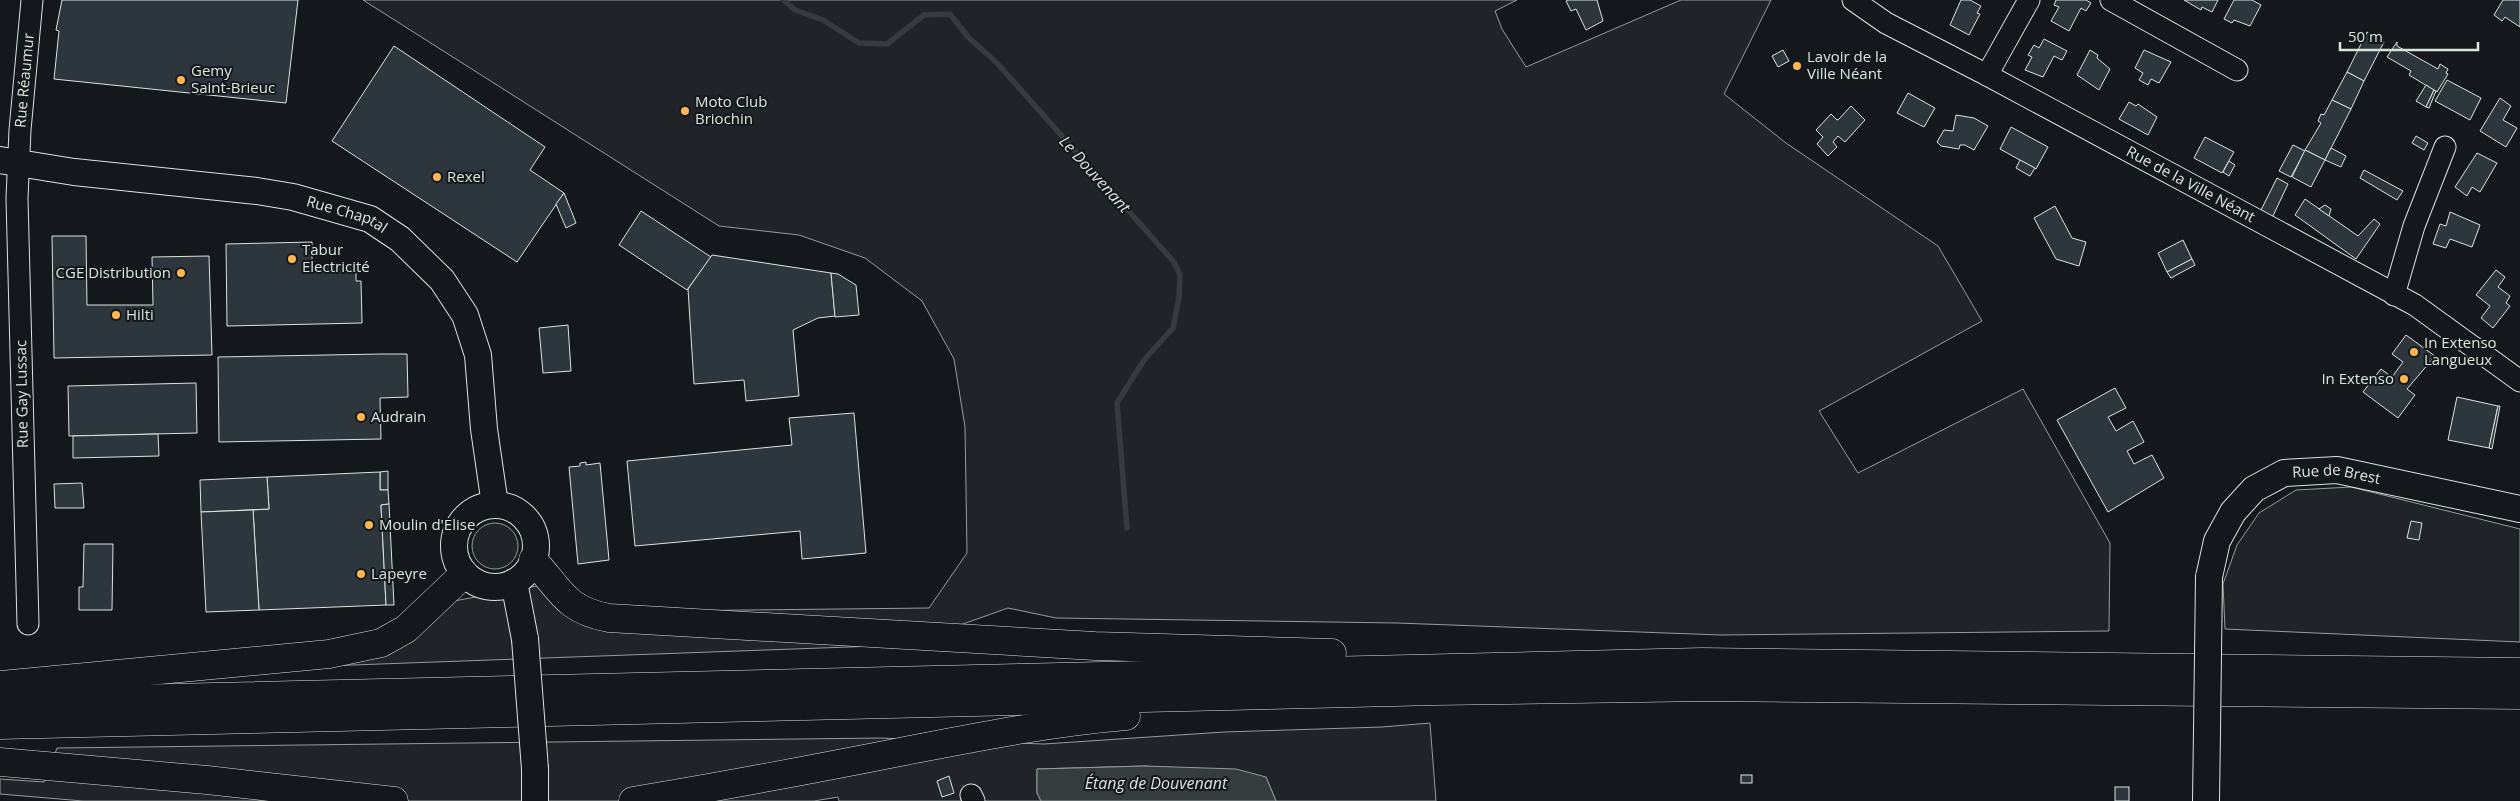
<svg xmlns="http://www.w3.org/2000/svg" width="2520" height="801" viewBox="0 0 2520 801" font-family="'Open Sans',sans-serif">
<rect width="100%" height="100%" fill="#14181c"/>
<g fill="#202428" stroke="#939e99">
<polygon points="363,0 1517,0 1495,11 1502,29 1526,67 1681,0 1771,0 1724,94 1786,143 1938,246 1982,321 1819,411 1858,473 2023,389 2110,543 2109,631 1720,635 1397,623 1056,618 1008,608 904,645 270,668 389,631 448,602 537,586 577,620 656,611 929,608 967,553 965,427 954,359 922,301 865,258 799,235 719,226"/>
<polygon points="2351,487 2520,529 2520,642 2225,629 2223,584 2237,545 2259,513 2296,490"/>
<circle cx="495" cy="546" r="23"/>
<polygon points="1430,723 1436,801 1276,801 1266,777 1145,766 1037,769 1037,793 1041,801 839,801 838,797 814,801 83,801 0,794 0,779 44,782 57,748 880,738 1044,744 1224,732 1382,727"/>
</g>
<polygon fill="#363b3e" stroke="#939e99" points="1145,766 1236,769 1266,777 1276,801 1041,801 1037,793 1037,769"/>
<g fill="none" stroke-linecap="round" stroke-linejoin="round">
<polyline stroke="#363b3e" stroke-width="5.5" points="783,0 795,10 823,20 859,43 887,44 924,15 950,14 968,37 996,62 1174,262 1180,275 1179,298 1173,328 1144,360 1117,403 1127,528"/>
</g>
<g fill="#2c363c" stroke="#d8e6dc">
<polygon points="62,0 298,0 286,103 54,79 59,31 56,30"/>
<polygon points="1568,0 1597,0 1603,21 1586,30 1576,9 1571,11 1566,1"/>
<polygon points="1961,0 1970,0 1981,6 1977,13 1980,14 1969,35 1950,25"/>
<polygon points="2056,0 2086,0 2091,3 2086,11 2081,8 2069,31 2051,21 2059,7 2054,5"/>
<polygon points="2184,0 2218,0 2212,12 2202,7 2201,10"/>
<polygon points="2234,0 2252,0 2261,5 2250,26 2234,20 2232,23 2224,19"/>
<polygon points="2503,0 2520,0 2520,27 2505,17 2502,21 2494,15"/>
<polygon points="2367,32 2384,42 2364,81 2347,72"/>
<polygon points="2044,39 2067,51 2062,60 2054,56 2043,77 2025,70 2032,57 2028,55 2034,45 2039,48"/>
<polygon points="2397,42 2397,46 2438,69 2440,64 2448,69 2446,73 2448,74 2437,92 2409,75 2411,71 2387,57"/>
<polygon points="394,46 545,147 530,170 564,193 517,262 332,141"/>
<polygon points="1783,50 1789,61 1778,67 1772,56"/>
<polygon points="2090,50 2098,55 2097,58 2110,69 2099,90 2077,75"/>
<polygon points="2144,50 2171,62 2159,83 2151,79 2148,85 2139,80 2143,73 2135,68"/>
<polygon points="2347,72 2364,81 2351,109 2332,100"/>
<polygon points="2447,80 2481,98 2470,120 2435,101"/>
<polygon points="2426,85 2434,90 2426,107 2416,101"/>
<polygon points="2434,90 2436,91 2429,108 2426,107"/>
<polygon points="1908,93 1935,108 1924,127 1897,113"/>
<polygon points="2500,98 2511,106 2503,120 2517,128 2506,147 2480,131"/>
<polygon points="2332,100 2351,109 2325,160 2305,150 2321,123 2318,121 2321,114 2324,115"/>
<polygon points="2129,102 2136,106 2138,104 2157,117 2148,135 2119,119"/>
<polygon points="1851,106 1865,120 1845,142 1838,136 1833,142 1837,147 1828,156 1817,144 1823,137 1816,130 1831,114 1837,120 1839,119"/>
<polygon points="1956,115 1974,118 1988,126 1974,150 1965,145 1960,145 1959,149 1941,146 1937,142 1944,130 1953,131"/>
<polygon points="2011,127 2048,147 2036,169 2000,149"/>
<polygon points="2416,136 2428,143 2424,150 2412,143"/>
<polygon points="2205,137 2234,152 2222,173 2194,158"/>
<polygon points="2293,145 2305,151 2291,177 2279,171"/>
<polygon points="2331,148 2346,156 2341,167 2325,160"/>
<polygon points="2305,150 2325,160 2311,187 2292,177"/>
<polygon points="2477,153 2497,163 2480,192 2472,187 2467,196 2455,187"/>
<polygon points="2020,160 2035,168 2030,176 2016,168"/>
<polygon points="2229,161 2235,165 2229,176 2223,172"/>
<polygon points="2364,170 2403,191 2397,200 2360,178"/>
<polygon points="2277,178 2288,184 2272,218 2260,212"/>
<polygon points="564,193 576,223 566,228 556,204"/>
<polygon points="2305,199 2358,236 2374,219 2380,224 2356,259 2295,215"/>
<polygon points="2325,205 2331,209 2329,216 2319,209"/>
<polygon points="2055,206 2072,238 2086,242 2079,266 2056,259 2034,218"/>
<polygon points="641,211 711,257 687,290 619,245"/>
<polygon points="2450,212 2480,225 2472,247 2450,239 2446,248 2433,244 2440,224 2446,226"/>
<polygon points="52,236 86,236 87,305 153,305 152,257 209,256 212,355 54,358"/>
<polygon points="2183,240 2192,259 2167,272 2158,253"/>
<polygon points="312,242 312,266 356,265 356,281 361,281 362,323 227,326 226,244"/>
<polygon points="712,255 831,273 835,316 818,318 793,330 799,396 746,401 744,380 694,384 688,289"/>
<polygon points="2192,259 2195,265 2171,278 2167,272"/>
<polygon points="2496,270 2505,277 2498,287 2510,296 2506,303 2510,306 2493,328 2481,318 2490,306 2476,295"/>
<polygon points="831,273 838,274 856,285 859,315 835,317"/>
<polygon points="568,325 571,371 543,373 539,328"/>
<polygon points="2406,335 2435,356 2407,389 2415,395 2398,418 2363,392 2381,369 2392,377 2403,362 2392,354"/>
<polygon points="381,354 407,354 408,397 380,398 381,439 219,442 218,357"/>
<polygon points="196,383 197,433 69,436 68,386"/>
<polygon points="2115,388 2126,408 2108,417 2116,431 2133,421 2144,442 2127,451 2134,464 2152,455 2164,478 2108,512 2057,420"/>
<polygon points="2457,397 2498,406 2489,448 2448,440"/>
<polygon points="2498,406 2500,406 2492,449 2489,448"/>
<polygon points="854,413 866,553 802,559 800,531 635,546 627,461 792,445 789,418"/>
<polygon points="158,434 159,456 73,458 73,436"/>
<polygon points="586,462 586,465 600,463 609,560 578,564 569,467 580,466 580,463"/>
<polygon points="388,471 388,490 380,490 380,472"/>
<polygon points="380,472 380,490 388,490 389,504 381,505 386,605 259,610 253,510 269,509 267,477"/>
<polygon points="267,477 269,509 201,512 200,480"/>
<polygon points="82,483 84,508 55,508 54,484"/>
<polygon points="389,504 394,605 386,605 381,505"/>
<polygon points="253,510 259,610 206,612 201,512"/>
<polygon points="2411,521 2422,523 2419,540 2407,538"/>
<polygon points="84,544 113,544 112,610 79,610 79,587 83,587"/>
<rect x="1741" y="775" width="11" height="8"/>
<polygon points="949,776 954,793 942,797 937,781"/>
<rect x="2115" y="787" width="14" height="14"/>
</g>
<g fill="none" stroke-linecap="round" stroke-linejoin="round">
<g stroke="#d8e6dc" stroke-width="23">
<g id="minor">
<path id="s1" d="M 1853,0 L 1886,23 L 1987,75 L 2415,305 L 2520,381"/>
<polyline points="2111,0 2237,70"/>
<polyline points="1987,75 2029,0"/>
<polyline points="2394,295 2414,226 2445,147"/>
<path id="s2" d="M 28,624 L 17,198 L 20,130 L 32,0"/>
<polyline points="971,795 974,801"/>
</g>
</g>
<g stroke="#d8e6dc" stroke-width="28">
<g id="major">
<path id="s3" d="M 0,160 L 74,172 L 257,191 L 293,197 L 370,219 L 400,239 L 442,280 L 465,315 L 478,355 L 484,429 L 495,505"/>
<circle cx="495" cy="546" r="41"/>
<path id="s4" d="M 2209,577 L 2217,541 L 2233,512 L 2254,489 L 2284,473 L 2337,470 L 2520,509"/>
<polyline points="514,582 525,639"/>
<polyline points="535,801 535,769"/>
<polyline points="2206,801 2207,731"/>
</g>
</g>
<g stroke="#d8e6dc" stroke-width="29">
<g id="highway">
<path d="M 533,560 C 561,590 565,610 609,618 L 1095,646 L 1332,653"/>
<polyline points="0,685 329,654 381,643 406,629 464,574"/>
<polyline points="0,702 1702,662 2520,672"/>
<polyline points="0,725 1436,691 1709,687 2520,695"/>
<polyline points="0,762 207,780 394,801"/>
<path d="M 633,801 C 724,786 814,769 905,751 C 978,737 1052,722 1126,716"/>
</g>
</g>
<use href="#minor" stroke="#14181c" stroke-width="21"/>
<use href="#major" stroke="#14181c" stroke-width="26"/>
<use href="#highway" stroke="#14181c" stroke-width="28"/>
<g stroke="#d8e6dc" stroke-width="28" stroke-linecap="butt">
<g id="major-bridge">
<polyline points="525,639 535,769"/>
<polyline points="2207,731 2209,577"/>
</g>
</g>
<use href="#major-bridge" stroke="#14181c" stroke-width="26"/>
</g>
<g fill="#ffb74d" stroke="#14181c" stroke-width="2">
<circle cx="1797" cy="66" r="5"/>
<circle cx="181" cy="80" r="5"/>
<circle cx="685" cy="111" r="5"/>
<circle cx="437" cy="177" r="5"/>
<circle cx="292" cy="259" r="5"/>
<circle cx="181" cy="273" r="5"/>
<circle cx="116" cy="315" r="5"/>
<circle cx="2414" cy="352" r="5"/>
<circle cx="2404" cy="379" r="5"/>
<circle cx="361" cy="417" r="5"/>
<circle cx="369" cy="525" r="5"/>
<circle cx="361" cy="574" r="5"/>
</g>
<g text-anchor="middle" stroke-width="4" stroke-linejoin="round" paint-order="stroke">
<g font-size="15" fill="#d8e6dc" stroke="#14181c" text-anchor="start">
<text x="1807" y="62">Lavoir de la<tspan x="1807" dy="17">Ville Néant</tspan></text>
<text x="191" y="76">Gemy<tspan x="191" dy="17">Saint-Brieuc</tspan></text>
<text x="695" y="107">Moto Club<tspan x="695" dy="17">Briochin</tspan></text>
<text x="447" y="182">Rexel</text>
<text x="302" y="255">Tabur<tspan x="302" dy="17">Electricité</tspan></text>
<text x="171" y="278" text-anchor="end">CGE Distribution</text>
<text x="126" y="320">Hilti</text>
<text x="2424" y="348">In Extenso<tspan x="2424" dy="17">Langueux</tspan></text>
<text x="2394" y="384" text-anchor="end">In Extenso</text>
<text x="371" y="422">Audrain</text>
<text x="379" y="530">Moulin d'Elise</text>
<text x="371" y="579">Lapeyre</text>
</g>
<g font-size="15" fill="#d8e6dc" stroke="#14181c">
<text dy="5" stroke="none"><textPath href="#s2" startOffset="544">Rue Réaumur</textPath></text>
<text dy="5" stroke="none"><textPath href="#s1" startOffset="385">Rue de la Ville Néant</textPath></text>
<text dy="5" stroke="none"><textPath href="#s3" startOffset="352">Rue Chaptal</textPath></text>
<text transform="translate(22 394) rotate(-91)" y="5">Rue Gay Lussac</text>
<text dy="5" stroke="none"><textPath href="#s4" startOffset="188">Rue de Brest</textPath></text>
</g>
<g font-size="16" font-style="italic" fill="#d8e6dc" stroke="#14181c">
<text transform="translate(1095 174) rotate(48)" y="6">Le Douvenant</text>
<text x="1156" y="789">Étang de Douvenant</text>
</g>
</g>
<path d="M2340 42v8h138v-8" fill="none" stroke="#d8e6dc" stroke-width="2.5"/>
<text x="2348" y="42" font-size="15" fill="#d8e6dc" stroke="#14181c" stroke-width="4" paint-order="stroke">50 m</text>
</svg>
